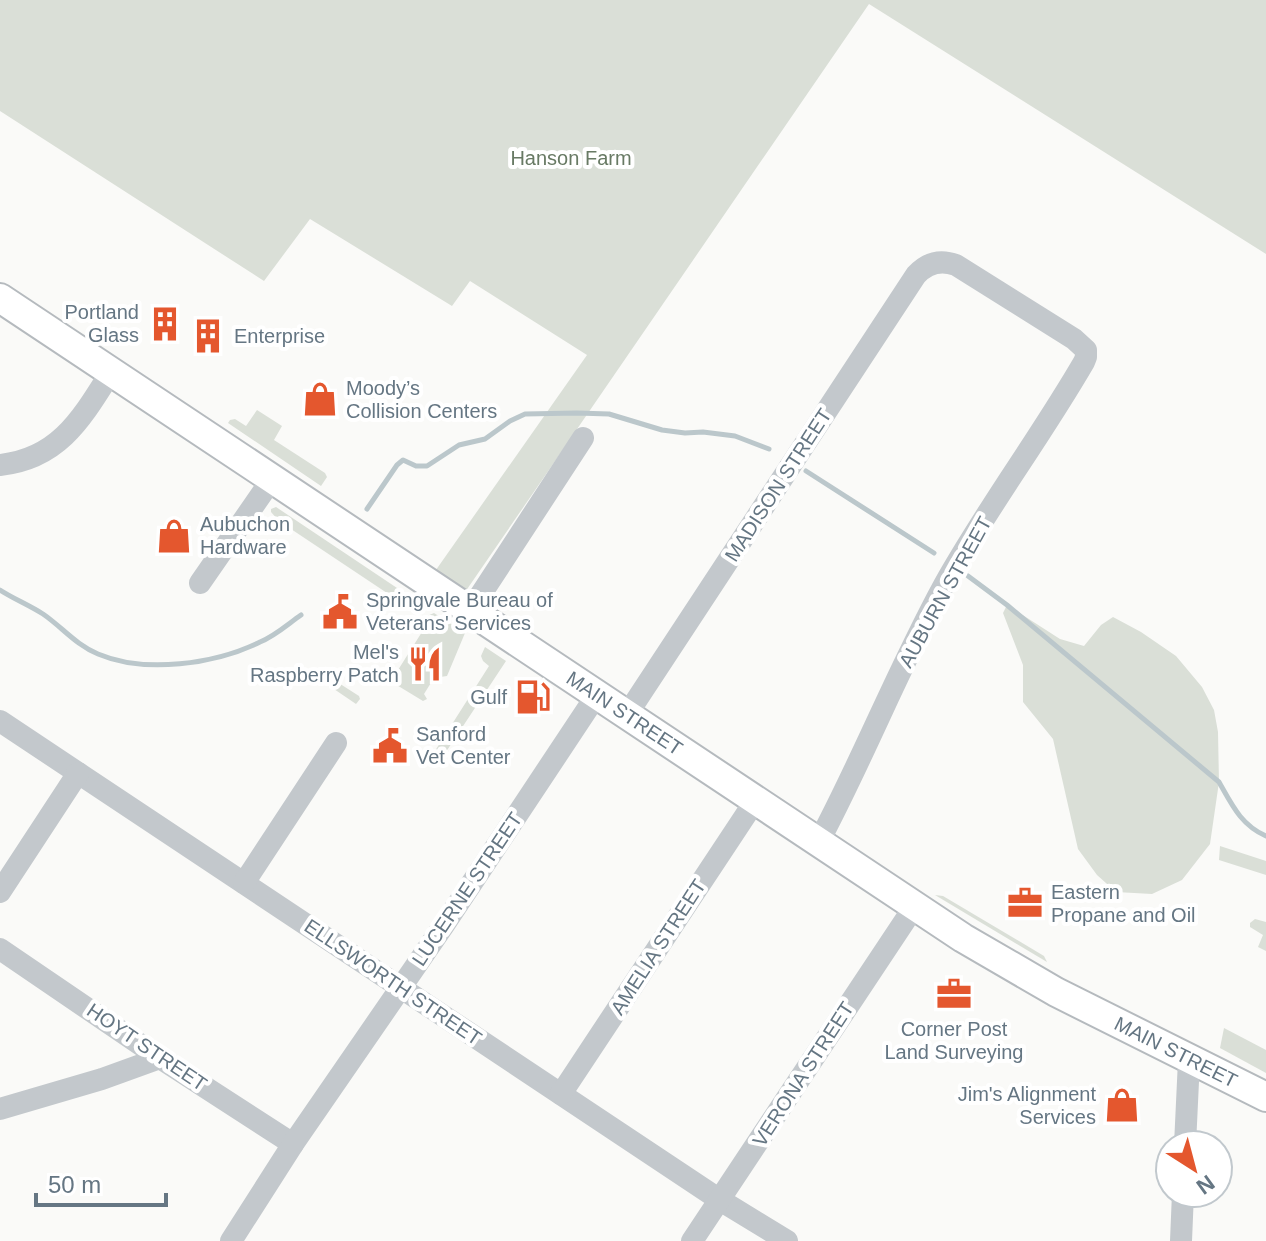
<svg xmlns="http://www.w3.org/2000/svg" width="1266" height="1241" viewBox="0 0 1266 1241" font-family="Helvetica,sans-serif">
<rect width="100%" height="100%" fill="#fafaf8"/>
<g fill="#dadfd7">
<polygon points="0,0 1266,0 1266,254 869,4 461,598 431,577 587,355 470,281 452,306 310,219 264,281 0,111"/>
<polygon points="257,410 282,426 274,440 325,473 327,477 321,486 228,423 230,420 235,419 246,426"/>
<polygon points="276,507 406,594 407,601 406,609 400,606 402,603 279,521 271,512 271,509"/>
<polygon points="1007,605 1060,639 1084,646 1101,625 1113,617 1141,632 1176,656 1202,687 1214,710 1218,732 1219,782 1210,844 1182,880 1152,894 1116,892 1097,875 1078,849 1053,739 1023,702 1023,665 1003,613"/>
<polygon points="434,613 465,633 447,676 434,678 424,694 427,699 423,701 395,684 393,678 427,624 423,621 427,616"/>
<polygon points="485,647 506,661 436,767 426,761 431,753 433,754 489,666 483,661 481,656"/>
<polygon points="334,680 359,696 360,699 356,704 331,687 329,683"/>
<polygon points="1220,846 1266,861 1266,875 1219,860"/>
<polygon points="935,895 943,896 1044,956 1047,962"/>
<polygon points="1255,919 1266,922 1266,951 1258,947 1263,935 1250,927 1250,923"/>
<polygon points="1224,1028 1266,1050 1266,1073 1220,1048"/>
</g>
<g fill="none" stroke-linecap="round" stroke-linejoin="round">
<g stroke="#bbc7cb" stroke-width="5">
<polyline points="806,471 934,553"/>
<polyline points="367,509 397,465 403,460 416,466 427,466 459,445 485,439 510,421 525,414 577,413 609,414 662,430 685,433 703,432 735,436 769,449"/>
<path d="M 968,576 L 1007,605 L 1219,782 C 1232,805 1241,825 1266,836"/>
<path d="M 0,590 C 14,599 29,605 43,614 C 62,627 76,645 98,654 C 145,674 215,664 260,642 C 275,636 288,624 301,615"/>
</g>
<g stroke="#b5babe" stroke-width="32">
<g id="major">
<path id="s1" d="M 0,298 L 963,938 L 1056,992 L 1266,1097"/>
</g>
</g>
<g stroke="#c3c8cc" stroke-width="22">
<path d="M 0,465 C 59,459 82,418 111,372"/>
<polyline points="200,583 272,479"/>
<polyline points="470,611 583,438"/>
<path d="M 626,716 L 916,275 C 927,263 940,259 956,265 L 1074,339 L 1086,350 L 1086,357 L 1084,362 C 1040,438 987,508 944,585 C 898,669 863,759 818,843"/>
<polyline points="0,721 720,1200 787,1241"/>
<polyline points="244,883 336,743"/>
<polyline points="0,892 78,773"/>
<polyline points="0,949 160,1058 293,1144"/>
<polyline points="561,1094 755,801"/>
<polyline points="0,1109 102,1079 160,1058"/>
<polyline points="1185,1145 1189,1060"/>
<polyline points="231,1241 293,1144 444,925 596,696"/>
<polyline points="692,1241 914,907"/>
<polyline points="1181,1241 1183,1193"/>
</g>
<use href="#major" stroke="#fff" stroke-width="28"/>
</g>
<defs>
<g id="building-bare" transform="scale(2.76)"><path d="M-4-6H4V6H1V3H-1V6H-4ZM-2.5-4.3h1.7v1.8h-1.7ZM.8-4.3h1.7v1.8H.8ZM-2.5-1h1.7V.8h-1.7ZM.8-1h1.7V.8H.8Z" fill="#e4572e" stroke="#fff" stroke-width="2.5" paint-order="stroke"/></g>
<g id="shop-bare" transform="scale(2.76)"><path d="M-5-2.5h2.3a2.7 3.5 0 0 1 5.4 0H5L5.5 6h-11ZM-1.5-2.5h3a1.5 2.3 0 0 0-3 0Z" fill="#e4572e" stroke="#fff" stroke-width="2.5" paint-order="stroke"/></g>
<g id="civic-bare" transform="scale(2.76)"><path d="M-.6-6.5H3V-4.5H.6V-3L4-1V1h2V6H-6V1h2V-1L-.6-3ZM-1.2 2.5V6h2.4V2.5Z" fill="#e4572e" stroke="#fff" stroke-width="2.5" paint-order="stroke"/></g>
<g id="restaurant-bare" transform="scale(2.76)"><path d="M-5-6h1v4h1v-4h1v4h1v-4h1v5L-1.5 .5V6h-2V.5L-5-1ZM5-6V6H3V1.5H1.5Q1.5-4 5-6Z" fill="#e4572e" stroke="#fff" stroke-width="2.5" paint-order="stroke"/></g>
<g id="fuel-bare" transform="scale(2.76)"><path d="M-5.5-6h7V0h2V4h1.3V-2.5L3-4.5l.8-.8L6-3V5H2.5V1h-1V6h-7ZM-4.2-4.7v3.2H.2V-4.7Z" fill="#e4572e" stroke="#fff" stroke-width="2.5" paint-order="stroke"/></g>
<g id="office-bare" transform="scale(2.76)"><path d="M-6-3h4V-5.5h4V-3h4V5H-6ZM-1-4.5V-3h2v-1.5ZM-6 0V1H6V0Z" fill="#e4572e" stroke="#fff" stroke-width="2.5" paint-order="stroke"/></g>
</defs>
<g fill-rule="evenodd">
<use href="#building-bare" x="165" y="324"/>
<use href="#building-bare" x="208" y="336"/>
<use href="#shop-bare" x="320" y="399"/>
<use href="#shop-bare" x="174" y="536"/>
<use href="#civic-bare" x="340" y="612"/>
<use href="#restaurant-bare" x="425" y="664"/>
<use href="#fuel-bare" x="533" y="697"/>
<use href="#civic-bare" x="390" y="746"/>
<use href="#office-bare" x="1025" y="903"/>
<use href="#office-bare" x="954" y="994"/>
<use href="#shop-bare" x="1122" y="1105"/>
</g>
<g text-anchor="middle" stroke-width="8" stroke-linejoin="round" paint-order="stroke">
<g font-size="20" fill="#687a64" stroke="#fff">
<text x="571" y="165">Hanson Farm</text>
</g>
<g font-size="20" fill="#657683" stroke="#fff" text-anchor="start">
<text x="139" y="319" text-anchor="end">Portland<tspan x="139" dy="23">Glass</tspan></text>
<text x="234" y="343">Enterprise</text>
<text x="346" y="395">Moody’s<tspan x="346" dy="23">Collision Centers</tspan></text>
<text x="200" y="531">Aubuchon<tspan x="200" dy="23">Hardware</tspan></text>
<text x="366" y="607">Springvale Bureau of<tspan x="366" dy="23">Veterans' Services</tspan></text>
<text x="399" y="659" text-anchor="end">Mel's<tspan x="399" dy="23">Raspberry Patch</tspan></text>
<text x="507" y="704" text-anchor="end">Gulf</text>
<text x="416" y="741">Sanford<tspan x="416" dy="23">Vet Center</tspan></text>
<text x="1051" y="899">Eastern<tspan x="1051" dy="23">Propane and Oil</tspan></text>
<text x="954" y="1036" text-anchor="middle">Corner Post<tspan x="954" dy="23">Land Surveying</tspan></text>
<text x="1096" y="1101" text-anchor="end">Jim's Alignment<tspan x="1096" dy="23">Services</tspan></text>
</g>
<g font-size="20" fill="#657683" stroke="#fff">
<text transform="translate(778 485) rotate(-57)" y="7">MADISON STREET</text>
<text transform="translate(945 592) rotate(-61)" y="7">AUBURN STREET</text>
<text dy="7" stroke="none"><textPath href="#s1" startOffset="750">MAIN STREET</textPath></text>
<text transform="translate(467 889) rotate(-56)" y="7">LUCERNE STREET</text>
<text transform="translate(658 947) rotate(-57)" y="7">AMELIA STREET</text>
<text transform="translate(393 982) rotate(34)" y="7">ELLSWORTH STREET</text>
<text transform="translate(147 1047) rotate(34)" y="7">HOYT STREET</text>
<text dy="7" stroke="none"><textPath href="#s1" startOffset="1398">MAIN STREET</textPath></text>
<text transform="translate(803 1074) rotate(-57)" y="7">VERONA STREET</text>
</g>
</g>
<g transform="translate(1194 1169) rotate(144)"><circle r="38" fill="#ffffff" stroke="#c1c8cd" stroke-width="2"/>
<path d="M0-6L14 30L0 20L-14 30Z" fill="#e4572e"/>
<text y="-12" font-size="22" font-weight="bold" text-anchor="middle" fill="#657683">N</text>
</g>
<path d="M36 1193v12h130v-12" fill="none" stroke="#657683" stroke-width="4"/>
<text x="48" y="1193" font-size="24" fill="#657683" stroke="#ffffff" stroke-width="6" paint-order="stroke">50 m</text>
</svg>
